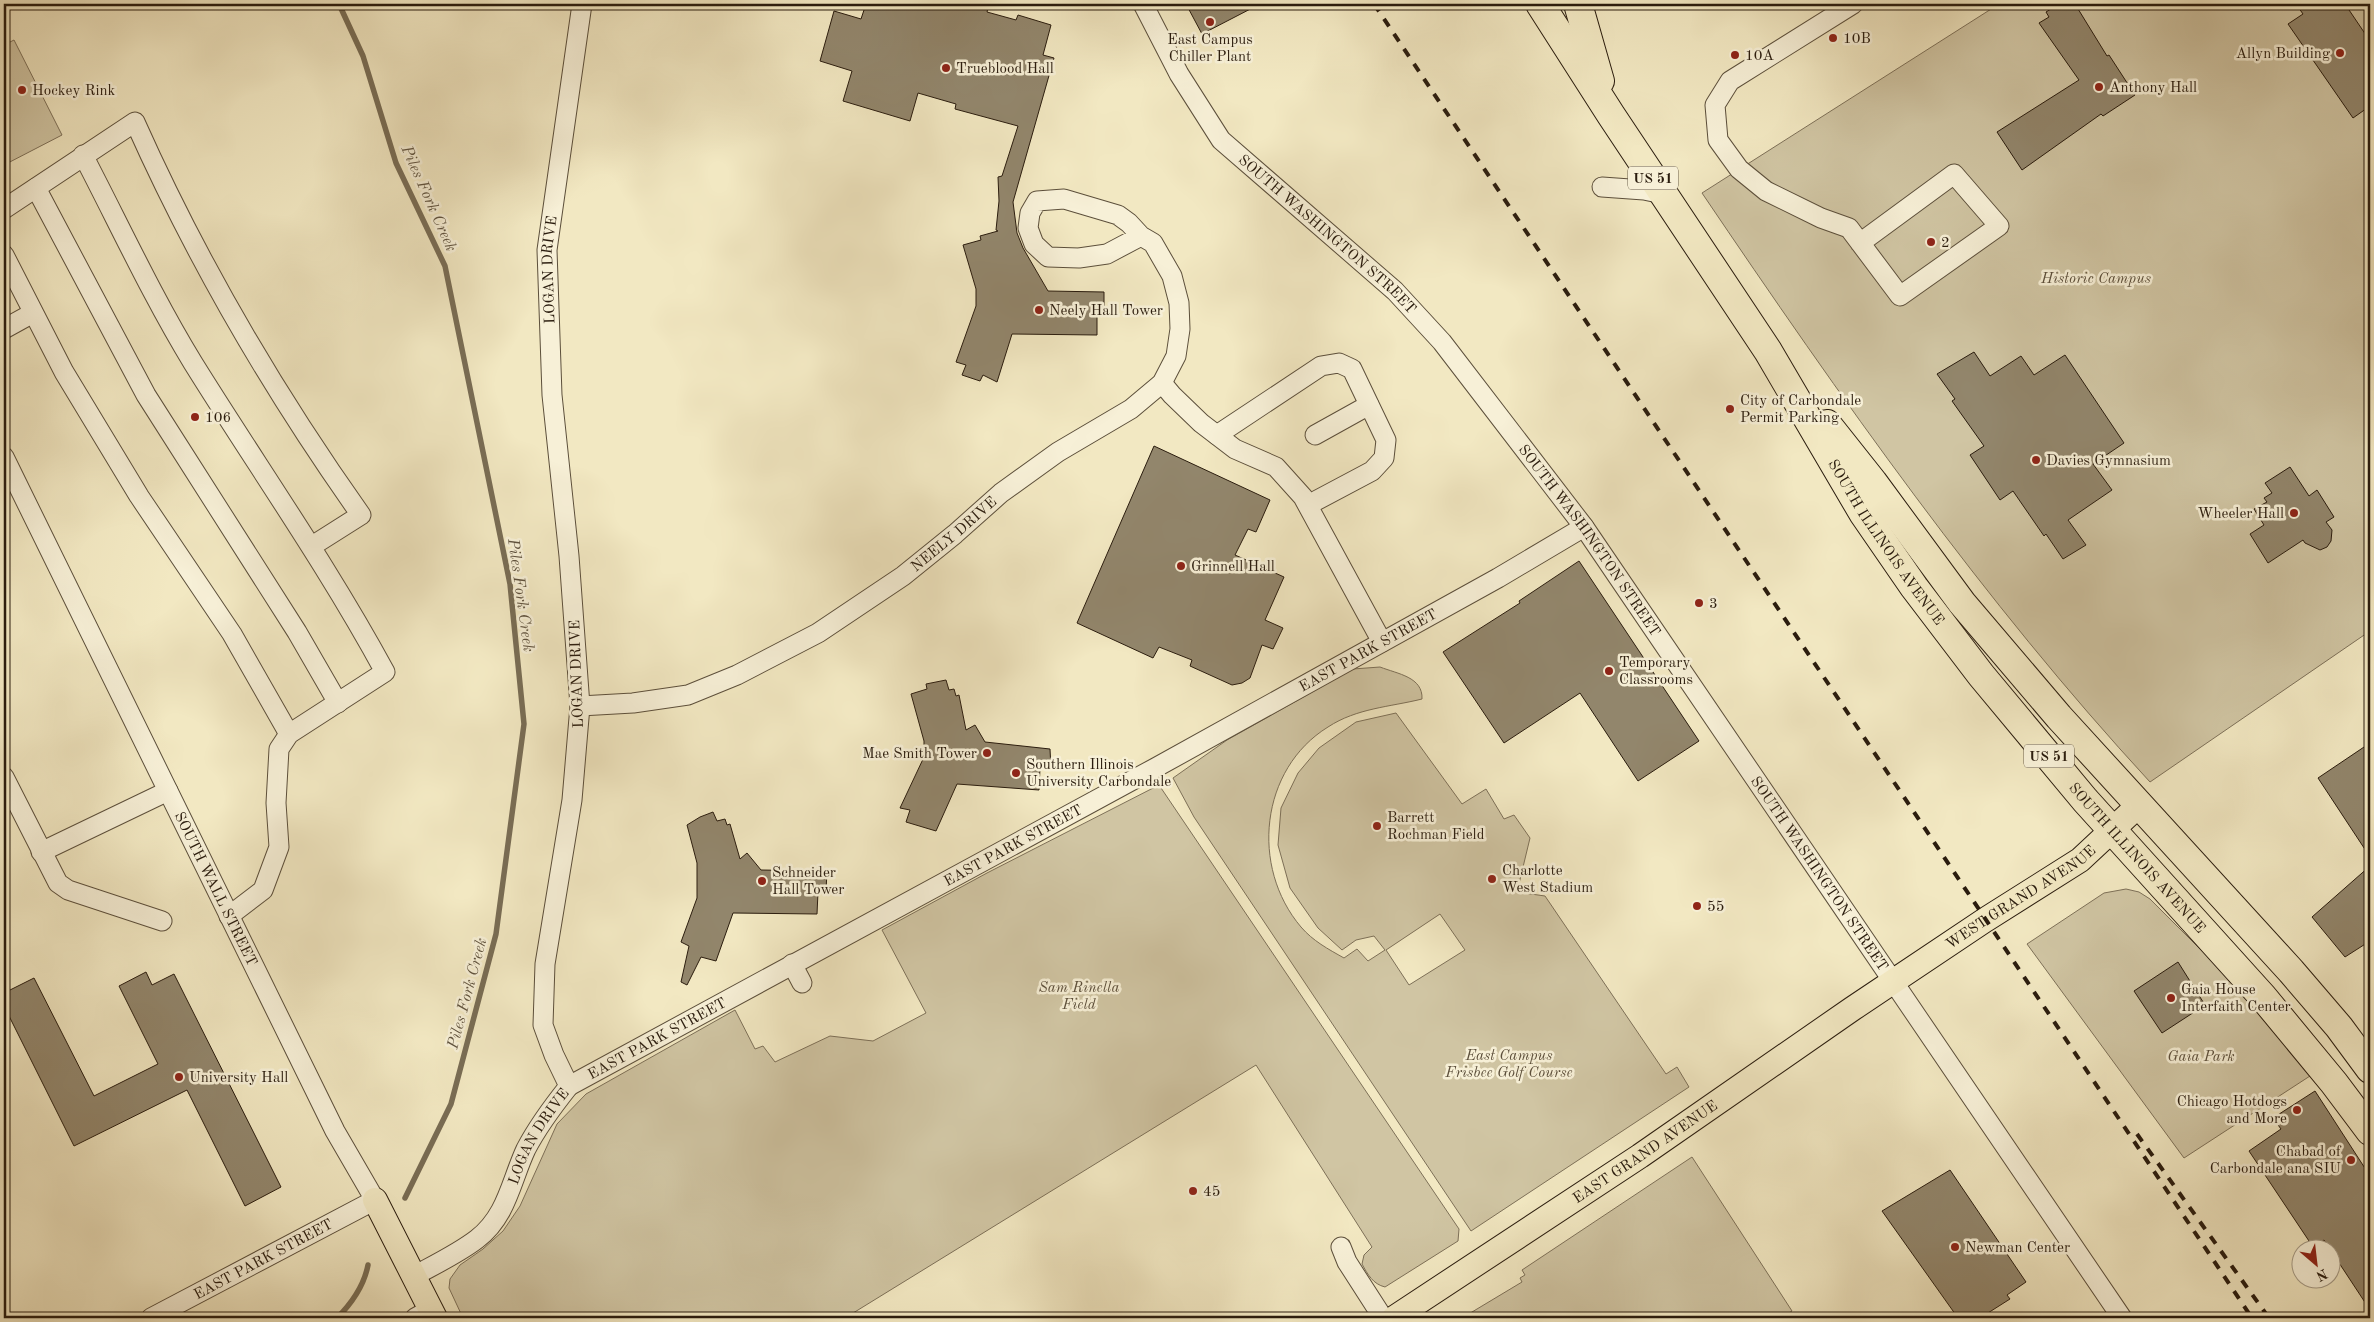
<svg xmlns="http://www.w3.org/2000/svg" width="2374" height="1322" viewBox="0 0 2374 1322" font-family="'Old Standard TT',serif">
<rect width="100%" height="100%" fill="#f2e8c2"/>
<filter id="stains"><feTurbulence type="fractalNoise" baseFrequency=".004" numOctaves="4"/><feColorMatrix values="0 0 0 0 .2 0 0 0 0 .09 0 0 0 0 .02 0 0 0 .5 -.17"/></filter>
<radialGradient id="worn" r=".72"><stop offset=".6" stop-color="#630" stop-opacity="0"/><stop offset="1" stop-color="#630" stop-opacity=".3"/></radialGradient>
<g fill="#d0c5a3" stroke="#7d7058" fill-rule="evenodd">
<path d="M 1999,4 L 2370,4 L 2370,631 L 2150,782 C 1983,601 1840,397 1702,193 Z"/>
<polygon points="14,40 62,135 4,165 4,45"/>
<path d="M 1380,667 C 1398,674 1423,677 1422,699 C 1390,707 1357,708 1328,727 C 1260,769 1250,867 1301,927 C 1313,941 1328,949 1344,958 L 1357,949 L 1368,961 L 1385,950 L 1374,936 L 1356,940 L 1342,950 L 1318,928 L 1290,888 L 1278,845 L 1281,808 L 1298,773 L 1319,748 L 1356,722 L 1396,713 L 1462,804 L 1486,789 L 1504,819 L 1514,815 L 1530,838 L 1517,892 L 1545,896 L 1666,1074 L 1677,1067 L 1689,1087 L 1471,1231 L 1194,817 L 1173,778 L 1227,740 L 1353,669 ZM 1440,914 L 1465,950 L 1409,985 L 1386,950 Z"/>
<path d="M 1159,785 L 1459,1229 L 1458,1241 L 1385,1287 C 1373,1284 1368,1275 1362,1264 L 1364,1255 L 1372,1247 L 1256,1065 L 845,1318 L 463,1318 L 449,1288 L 450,1279 L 460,1265 L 483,1249 L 503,1231 L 520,1206 L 557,1124 L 586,1094 L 735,1010 L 755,1049 L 763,1046 L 775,1062 L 830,1036 L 873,1041 L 926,1013 L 882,930 L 987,873 Z"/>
<polygon points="2126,889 2139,892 2150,899 2249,998 2310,1076 2184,1158 2027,944 2104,893"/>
<polygon points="1692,1157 1792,1311 1780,1318 1462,1318 1522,1282 1520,1278 1525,1275 1522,1270"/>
</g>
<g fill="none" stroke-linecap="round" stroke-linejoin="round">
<g stroke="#796d55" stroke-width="5.5">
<polyline points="339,4 363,56 396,163 445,266 510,584 524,724 496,934 451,1104 405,1198"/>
<path d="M 337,1318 C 352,1303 364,1286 368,1265"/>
</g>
</g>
<g fill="#92866c" stroke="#2a1c0e">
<polygon points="866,4 989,4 987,12 1016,20 1018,15 1051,25 1043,55 1054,58 1013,202 1017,233 1023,248 1048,291 1104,292 1104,313 1097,314 1097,335 1012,334 997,382 983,375 980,381 962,375 966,365 956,362 976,306 976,289 963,245 981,240 980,236 998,231 996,230 999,201 998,177 1002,176 1018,126 955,109 956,104 918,93 910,121 843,101 852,71 820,61 834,11 861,19"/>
<polygon points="1186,4 1260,4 1202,34"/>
<polygon points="2059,4 2075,4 2107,56 2109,55 2135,95 2103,116 2101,114 2022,170 1997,132 2079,80 2039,23 2049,17 2046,12"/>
<polygon points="2296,4 2345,4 2370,41 2370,106 2353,118 2288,24 2303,14"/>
<polygon points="1974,352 1990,376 2021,356 2034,375 2065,355 2124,443 2093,464 2112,490 2068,520 2086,545 2063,559 2046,534 2044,536 2013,491 2000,500 1970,455 1984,446 1952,401 1955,399 1937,374"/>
<polygon points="1154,446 1270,500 1256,532 1248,529 1235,555 1284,577 1265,620 1283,628 1273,649 1262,645 1250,678 1242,683 1232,685 1190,666 1192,660 1159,647 1153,658 1077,623"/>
<polygon points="2290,467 2309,496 2317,490 2334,517 2326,522 2332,530 2331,541 2327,547 2320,550 2305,543 2303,540 2268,563 2250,534 2264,525 2254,509 2267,502 2264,498 2272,493 2265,483"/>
<polygon points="1579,561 1699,741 1638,781 1580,693 1504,743 1443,652 1520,603 1519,601"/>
<polygon points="946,680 949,690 954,689 956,696 959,695 966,730 975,725 985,742 1050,749 1051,769 1040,768 1039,790 957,784 936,831 906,822 910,810 900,808 924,757 924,741 911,694 927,689 926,684"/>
<polygon points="2370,743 2370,857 2318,778"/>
<polygon points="713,812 717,821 725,819 727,825 730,824 740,859 747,853 761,870 827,871 826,891 818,892 817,914 733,913 716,961 701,957 687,985 681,982 689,946 681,942 697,898 697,863 687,825 700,817"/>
<polygon points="2370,866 2370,941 2345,957 2312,917"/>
<polygon points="2178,962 2205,1005 2162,1033 2134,991"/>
<polygon points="146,972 152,985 174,974 281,1187 245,1206 187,1090 74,1146 4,1006 4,993 34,978 94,1096 158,1064 119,986"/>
<polygon points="2315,1091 2370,1176 2370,1310 2324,1240 2313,1247 2249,1151 2281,1129 2273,1118"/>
<polygon points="1950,1170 2026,1282 2007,1295 2010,1299 1980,1318 1958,1318 1882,1211"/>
</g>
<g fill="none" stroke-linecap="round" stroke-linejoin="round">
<g stroke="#5c4f3b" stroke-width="21">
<g id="minor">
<path id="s1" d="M 1143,4 L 1179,74 L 1221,140 L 1395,291 L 1442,342 L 1584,527 L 2122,1318"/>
<polyline points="1853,4 1730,81 1715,105 1718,140 1739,169 1766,191 1821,218 1849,228 1900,296 1999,226 1954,174 1860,243"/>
<path d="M 83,155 C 119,224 152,296 193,363 C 257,466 327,565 385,672 L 289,734 L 279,749 L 276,803 L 279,847 L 263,890 L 229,916"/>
<polyline points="1602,187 1644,190 1663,194"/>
<polyline points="36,188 146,395 297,632 338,703"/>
<path d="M 4,209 L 135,122 C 197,261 273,391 361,515 L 312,546"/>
<polyline points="4,255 64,372 139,496 232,634 289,734"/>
<polyline points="4,329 33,313"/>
<polyline points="1162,383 1172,395 1201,423 1235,449 1276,467 1303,497 1382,642"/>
<polyline points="1217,435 1321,366 1339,363 1352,369 1386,440 1384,458 1372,471 1308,505"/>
<polyline points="1315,435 1369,405"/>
<path id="s2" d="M 4,457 L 335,1131 L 375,1200 L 151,1318"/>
<path id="s3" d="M 580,706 L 633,703 L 688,695 L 737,675 L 818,633 L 903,576 L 955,534 L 1001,493 L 1058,452 L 1131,409 L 1162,383 L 1176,356 L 1180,329 L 1179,303 L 1172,276 L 1153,243 L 1141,236 L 1129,223 L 1118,215 L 1064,199 L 1037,201 L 1030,213 L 1028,228 L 1034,244 L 1048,257 L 1079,258 L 1107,254 L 1141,236"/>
<polyline points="4,777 58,883 68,890 162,921"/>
<polyline points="41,852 168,791"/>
<polyline points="792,964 802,983"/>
<path id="s4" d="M 569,1086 L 1155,768 L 1498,578 L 1584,527"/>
<polyline points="1341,1247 1347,1262 1383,1318"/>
<path id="s5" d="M 414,1276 C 434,1265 459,1253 477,1239 C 507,1216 511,1181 526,1149 C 538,1126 553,1106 569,1086 L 554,1055 L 543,1025 L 545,964 L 572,800 L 580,706 L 569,556 L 552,395 L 547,250 L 582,4"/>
<polyline points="415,1318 431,1309"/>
</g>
</g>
<g stroke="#2a1c0e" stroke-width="26">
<g id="major">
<polyline points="375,1200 435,1318"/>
<path id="s6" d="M 1394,1318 L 1640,1156 L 1852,1009 L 1985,920 L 2080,860 L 2140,804"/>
</g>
</g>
<g stroke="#2a1c0e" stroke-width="30">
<g id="highway">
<path id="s7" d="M 1540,4 L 1611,115 L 1768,351 L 1863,513 L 1914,587 L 1981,675 L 2085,800 L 2263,997 L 2334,1083 L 2370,1131"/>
<polyline points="1578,4 1600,81"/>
<polyline points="1827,424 1873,482 1962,603 2059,717 2291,971 2339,1027 2370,1069"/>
</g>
</g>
<use href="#minor" stroke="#f7f0d7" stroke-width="19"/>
<use href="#major" stroke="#f2e8c2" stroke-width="24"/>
<use href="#highway" stroke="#f2e8c2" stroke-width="28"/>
<g stroke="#2a1c0e" stroke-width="4" stroke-dasharray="9 9" stroke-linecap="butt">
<polyline points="1374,4 2252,1318"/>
<polyline points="2137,1134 2269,1318"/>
</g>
</g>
<g fill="#8f2418" stroke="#f7f0d7" stroke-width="2">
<circle cx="1210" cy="22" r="5"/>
<circle cx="1833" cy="38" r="5"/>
<circle cx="2340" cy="53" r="5"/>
<circle cx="1735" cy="55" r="5"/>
<circle cx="946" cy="68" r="5"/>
<circle cx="2099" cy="87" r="5"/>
<circle cx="22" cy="90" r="5"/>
<circle cx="1931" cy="242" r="5"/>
<circle cx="1039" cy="310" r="5"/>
<circle cx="1730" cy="409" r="5"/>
<circle cx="195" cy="417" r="5"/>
<circle cx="2036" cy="460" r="5"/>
<circle cx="2294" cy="513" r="5"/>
<circle cx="1181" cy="566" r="5"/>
<circle cx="1699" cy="603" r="5"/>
<circle cx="1609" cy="671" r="5"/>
<circle cx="987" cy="753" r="5"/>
<circle cx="1016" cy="773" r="5"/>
<circle cx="1377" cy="826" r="5"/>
<circle cx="1492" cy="879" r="5"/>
<circle cx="762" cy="881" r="5"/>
<circle cx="1697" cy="906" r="5"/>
<circle cx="2171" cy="998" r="5"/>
<circle cx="179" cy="1077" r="5"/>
<circle cx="2297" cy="1110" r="5"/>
<circle cx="2351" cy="1160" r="5"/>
<circle cx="1193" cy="1191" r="5"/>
<circle cx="1955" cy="1247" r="5"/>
</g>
<g text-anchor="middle" stroke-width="5" stroke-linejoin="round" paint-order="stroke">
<g fill="#f7f0d7" stroke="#685c4a" stroke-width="1">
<rect x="1628" y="166.5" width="50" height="23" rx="4"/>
<rect x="2024" y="744.5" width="50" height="23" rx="4"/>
</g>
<g font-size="14" font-weight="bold" fill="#2a1c0e">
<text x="1653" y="183">US 51</text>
<text x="2049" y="761">US 51</text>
</g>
<g font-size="15" fill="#2a1c0e" stroke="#f7f0d7" text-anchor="start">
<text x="1843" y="43">10B</text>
<text x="1210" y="44" text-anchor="middle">East Campus<tspan x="1210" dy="17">Chiller Plant</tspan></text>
<text x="2330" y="58" text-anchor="end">Allyn Building</text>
<text x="1745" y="60">10A</text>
<text x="956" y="73">Trueblood Hall</text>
<text x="2109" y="92">Anthony Hall</text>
<text x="32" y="95">Hockey Rink</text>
<text x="1941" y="247">2</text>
<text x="1049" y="315">Neely Hall Tower</text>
<text x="1740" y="405">City of Carbondale<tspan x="1740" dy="17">Permit Parking</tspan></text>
<text x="205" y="422">106</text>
<text x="2046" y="465">Davies Gymnasium</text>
<text x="2284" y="518" text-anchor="end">Wheeler Hall</text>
<text x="1191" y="571">Grinnell Hall</text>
<text x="1709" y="608">3</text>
<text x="1619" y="667">Temporary<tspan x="1619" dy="17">Classrooms</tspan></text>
<text x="977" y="758" text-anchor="end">Mae Smith Tower</text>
<text x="1026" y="769">Southern Illinois<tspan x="1026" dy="17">University Carbondale</tspan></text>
<text x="1387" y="822">Barrett<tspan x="1387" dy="17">Rochman Field</tspan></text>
<text x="1502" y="875">Charlotte<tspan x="1502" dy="17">West Stadium</tspan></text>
<text x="772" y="877">Schneider<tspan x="772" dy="17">Hall Tower</tspan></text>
<text x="1707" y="911">55</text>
<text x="2181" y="994">Gaia House<tspan x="2181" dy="17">Interfaith Center</tspan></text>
<text x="189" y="1082">University Hall</text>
<text x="2287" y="1106" text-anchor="end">Chicago Hotdogs<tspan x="2287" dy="17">and More</tspan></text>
<text x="2341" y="1156" text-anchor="end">Chabad of<tspan x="2341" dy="17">Carbondale ana SIU</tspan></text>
<text x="1203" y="1196">45</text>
<text x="1965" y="1252">Newman Center</text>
</g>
<g font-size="15" fill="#2a1c0e" stroke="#f7f0d7">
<text dy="5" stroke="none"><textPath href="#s1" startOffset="299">SOUTH WASHINGTON STREET</textPath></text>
<text dy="5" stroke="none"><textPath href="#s5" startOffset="1079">LOGAN DRIVE</textPath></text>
<text dy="5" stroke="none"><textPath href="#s3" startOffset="421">NEELY DRIVE</textPath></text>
<text dy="5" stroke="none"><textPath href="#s1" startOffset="704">SOUTH WASHINGTON STREET</textPath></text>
<text dy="5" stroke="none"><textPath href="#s7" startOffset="640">SOUTH ILLINOIS AVENUE</textPath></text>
<text dy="5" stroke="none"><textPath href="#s4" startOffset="910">EAST PARK STREET</textPath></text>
<text transform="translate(576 674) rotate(-92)" y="5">LOGAN DRIVE</text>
<text dy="5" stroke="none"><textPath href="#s4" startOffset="505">EAST PARK STREET</textPath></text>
<text dy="5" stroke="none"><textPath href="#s7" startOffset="1044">SOUTH ILLINOIS AVENUE</textPath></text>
<text dy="5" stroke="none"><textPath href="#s1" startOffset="1109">SOUTH WASHINGTON STREET</textPath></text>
<text dy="5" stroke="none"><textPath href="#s2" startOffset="481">SOUTH WALL STREET</textPath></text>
<text dy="5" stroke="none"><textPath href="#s6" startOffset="755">WEST GRAND AVENUE</textPath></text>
<text dy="5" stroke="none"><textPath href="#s4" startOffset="100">EAST PARK STREET</textPath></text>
<text dy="5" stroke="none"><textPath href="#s5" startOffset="194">LOGAN DRIVE</textPath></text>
<text dy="5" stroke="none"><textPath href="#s6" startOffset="301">EAST GRAND AVENUE</textPath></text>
<text transform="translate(263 1259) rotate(-28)" y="5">EAST PARK STREET</text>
</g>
<g font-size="15" font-style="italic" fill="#5c4f3b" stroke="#f7f0d7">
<text x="2096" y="283">Historic Campus</text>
<text x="1079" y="992">Sam Rinella<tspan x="1079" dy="17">Field</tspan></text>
<text x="1509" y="1060">East Campus<tspan x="1509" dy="17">Frisbee Golf Course</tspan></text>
<text x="2201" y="1061">Gaia Park</text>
</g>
<g font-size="16" font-style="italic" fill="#5f523e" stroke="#f7f0d7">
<text transform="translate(430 198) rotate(66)" y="6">Piles Fork Creek</text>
<text transform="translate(522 595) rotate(82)" y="6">Piles Fork Creek</text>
<text transform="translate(466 993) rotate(-75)" y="6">Piles Fork Creek</text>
</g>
</g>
<rect width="2374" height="1322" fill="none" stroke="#f2e8c2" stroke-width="20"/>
<rect x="5" y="5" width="2364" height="1312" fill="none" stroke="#2a1c0e" stroke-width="2.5"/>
<rect x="10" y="10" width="2354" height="1302" fill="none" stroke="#2a1c0e"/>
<g transform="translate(2316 1264) rotate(152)"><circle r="24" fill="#f7f0d7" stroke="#a59b87"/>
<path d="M0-4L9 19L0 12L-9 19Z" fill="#8f2418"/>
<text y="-8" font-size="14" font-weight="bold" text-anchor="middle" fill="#2a1c0e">N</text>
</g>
<rect width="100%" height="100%" filter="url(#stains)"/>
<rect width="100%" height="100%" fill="url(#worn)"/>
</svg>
